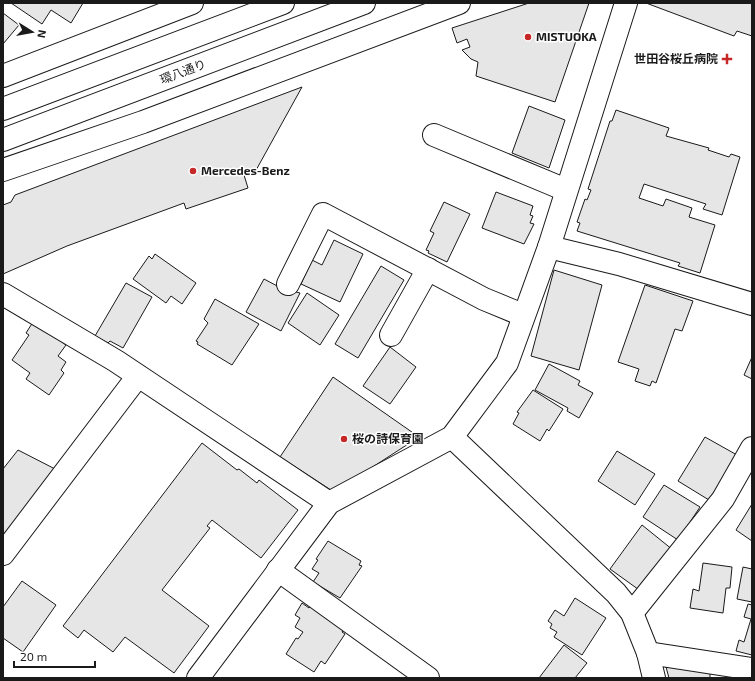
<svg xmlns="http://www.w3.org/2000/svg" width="755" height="681" viewBox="0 0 755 681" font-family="'Exo 2','Noto Sans JP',sans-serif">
<rect width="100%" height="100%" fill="#fff"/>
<g fill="#e6e6e6" stroke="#1a1a1a">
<polygon points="11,3 83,3 71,23 51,10 42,24"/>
<polygon points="529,3 589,3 555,102 476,76 478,62 471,59 462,50 470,47 467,39 457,43 452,28"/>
<polygon points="646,3 752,3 752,36 737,31 734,36"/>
<polygon points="3,13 19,25 3,44"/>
<polygon points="302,87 255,172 244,175 248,188 186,209 184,203 67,246 3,274 3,205 11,202 15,195"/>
<polygon points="529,106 565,120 549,168 512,153"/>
<polygon points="616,110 669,128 666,136 709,148 708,150 729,157 731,154 740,157 722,215 703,209 706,204 644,184 639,198 663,206 666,199 692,208 689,217 715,225 700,273 678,266 680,263 577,231 580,223 577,222 585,199 587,200 591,190 588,189 610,121 612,121"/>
<polygon points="496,192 533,206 530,215 533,216 530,223 534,224 524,244 482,228"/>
<polygon points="444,202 470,214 447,262 428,253 429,251 426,250 434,233 430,231"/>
<polygon points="334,240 363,254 340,302 301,284 312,260 322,265"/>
<polygon points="155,254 196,283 182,304 171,296 166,303 133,279 149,256 152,259"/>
<polygon points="381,266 404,280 358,358 335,344"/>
<polygon points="554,270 602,285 579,370 531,356"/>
<polygon points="264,279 281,288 300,293 281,331 246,312"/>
<polygon points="126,283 152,297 123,348 110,341 108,343 95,336"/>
<polygon points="645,285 693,301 682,331 675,329 656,383 652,381 650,386 635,381 639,369 618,362"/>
<polygon points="307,293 339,315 320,345 288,323"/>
<polygon points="215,299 259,324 232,365 197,344 198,342 196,341 208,323 204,319"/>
<polygon points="33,322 66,345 58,356 66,362 61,370 64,373 49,395 26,379 30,373 12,360 29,335 26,333"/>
<polygon points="390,347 416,367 390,404 363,386"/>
<polygon points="752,357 752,379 744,375"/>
<polygon points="549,364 580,381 578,385 593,393 579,418 567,411 568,408 535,390"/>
<polygon points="333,377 419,437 334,492 280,457"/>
<polygon points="533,390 563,409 549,431 547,429 540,441 513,424 519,413 517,412"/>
<polygon points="705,437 737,455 709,500 678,481"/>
<polygon points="202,443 237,470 239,469 257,483 259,480 298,510 261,558 212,520 207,526 210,528 162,590 209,626 174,673 125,637 113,652 84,630 78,638 63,626"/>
<polygon points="18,450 59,471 3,543 3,469"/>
<polygon points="617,451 655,474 635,505 598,481"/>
<polygon points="664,485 700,507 678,540 643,517"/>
<polygon points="752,504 752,541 736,530"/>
<polygon points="642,525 673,550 642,592 610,569"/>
<polygon points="328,541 361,561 359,565 362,566 340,598 313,582 319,573 312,569 318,560 316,559"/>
<polygon points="703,563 732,567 730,588 726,588 723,613 690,608 693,589 699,591"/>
<polygon points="743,567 752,569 752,602 737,599"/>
<polygon points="22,581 56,605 23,652 3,638 3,607"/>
<polygon points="575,598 606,618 582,655 554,637 557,632 550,628 552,624 548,621 555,610 564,616"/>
<polygon points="302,603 309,608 312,603 346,626 342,632 345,634 325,664 321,661 314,672 286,654 296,638 298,639 303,632 295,627 300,618 295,615"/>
<polygon points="748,604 752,605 752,655 736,651 739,640 744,642 751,619 744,617"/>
<polygon points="564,645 587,663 575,678 539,678"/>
<polygon points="666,667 710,671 710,678 669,678"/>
</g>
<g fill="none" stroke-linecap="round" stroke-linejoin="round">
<g stroke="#1a1a1a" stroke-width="24">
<g id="minor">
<polyline points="434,135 566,190"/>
<polyline points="549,247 619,264 752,304"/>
<polyline points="288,284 323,214 484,299 523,315"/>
<polyline points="3,294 116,361 329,503"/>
<polyline points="391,335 428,269"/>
<polyline points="452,437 616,593 632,613 648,653 654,678"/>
<polyline points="3,554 138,376"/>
<polyline points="278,570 428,678"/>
<polyline points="632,613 723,499 752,448"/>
<polyline points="648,653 752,669"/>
<polyline points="198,678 329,503 452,437 507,363 549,247 626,3"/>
</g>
</g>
<g stroke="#1a1a1a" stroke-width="24">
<g id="major">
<polyline points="3,76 192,3"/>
<polyline points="3,109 283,3"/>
<polyline points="3,140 364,3"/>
<polyline points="3,170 143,122 459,3"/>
</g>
</g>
<use href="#minor" stroke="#fff" stroke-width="22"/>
<use href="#major" stroke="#fff" stroke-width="22"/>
</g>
<g fill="#c62828" stroke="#fff" stroke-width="1.5">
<circle cx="528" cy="37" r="4"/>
<path d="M725 53h4v4h4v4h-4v4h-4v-4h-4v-4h4z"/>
<circle cx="193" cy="171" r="4"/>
<circle cx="344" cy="439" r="4"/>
</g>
<g text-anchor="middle" stroke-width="3" stroke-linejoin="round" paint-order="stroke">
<g font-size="12" font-weight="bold" fill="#1a1a1a" stroke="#fff" text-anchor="start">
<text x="536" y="41">MISTUOKA</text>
<text x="718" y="63" text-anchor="end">世田谷桜丘病院</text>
<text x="201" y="175">Mercedes-Benz</text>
<text x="352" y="443">桜の詩保育園</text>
</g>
<g font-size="12" fill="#1a1a1a" stroke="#fff">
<text transform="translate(183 72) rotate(-21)" y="4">環八通り</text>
</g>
</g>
<rect width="755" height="681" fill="none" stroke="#1a1a1a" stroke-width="8"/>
<g transform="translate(32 32) rotate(101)" stroke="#ffffff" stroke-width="3" paint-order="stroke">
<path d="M0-3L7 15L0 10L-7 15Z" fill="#1a1a1a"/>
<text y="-6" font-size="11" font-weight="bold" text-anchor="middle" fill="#1a1a1a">N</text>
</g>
<path d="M14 661v6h81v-6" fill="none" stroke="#1a1a1a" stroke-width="2"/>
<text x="20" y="661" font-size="12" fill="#1a1a1a" stroke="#ffffff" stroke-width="3" paint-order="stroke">20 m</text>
</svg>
